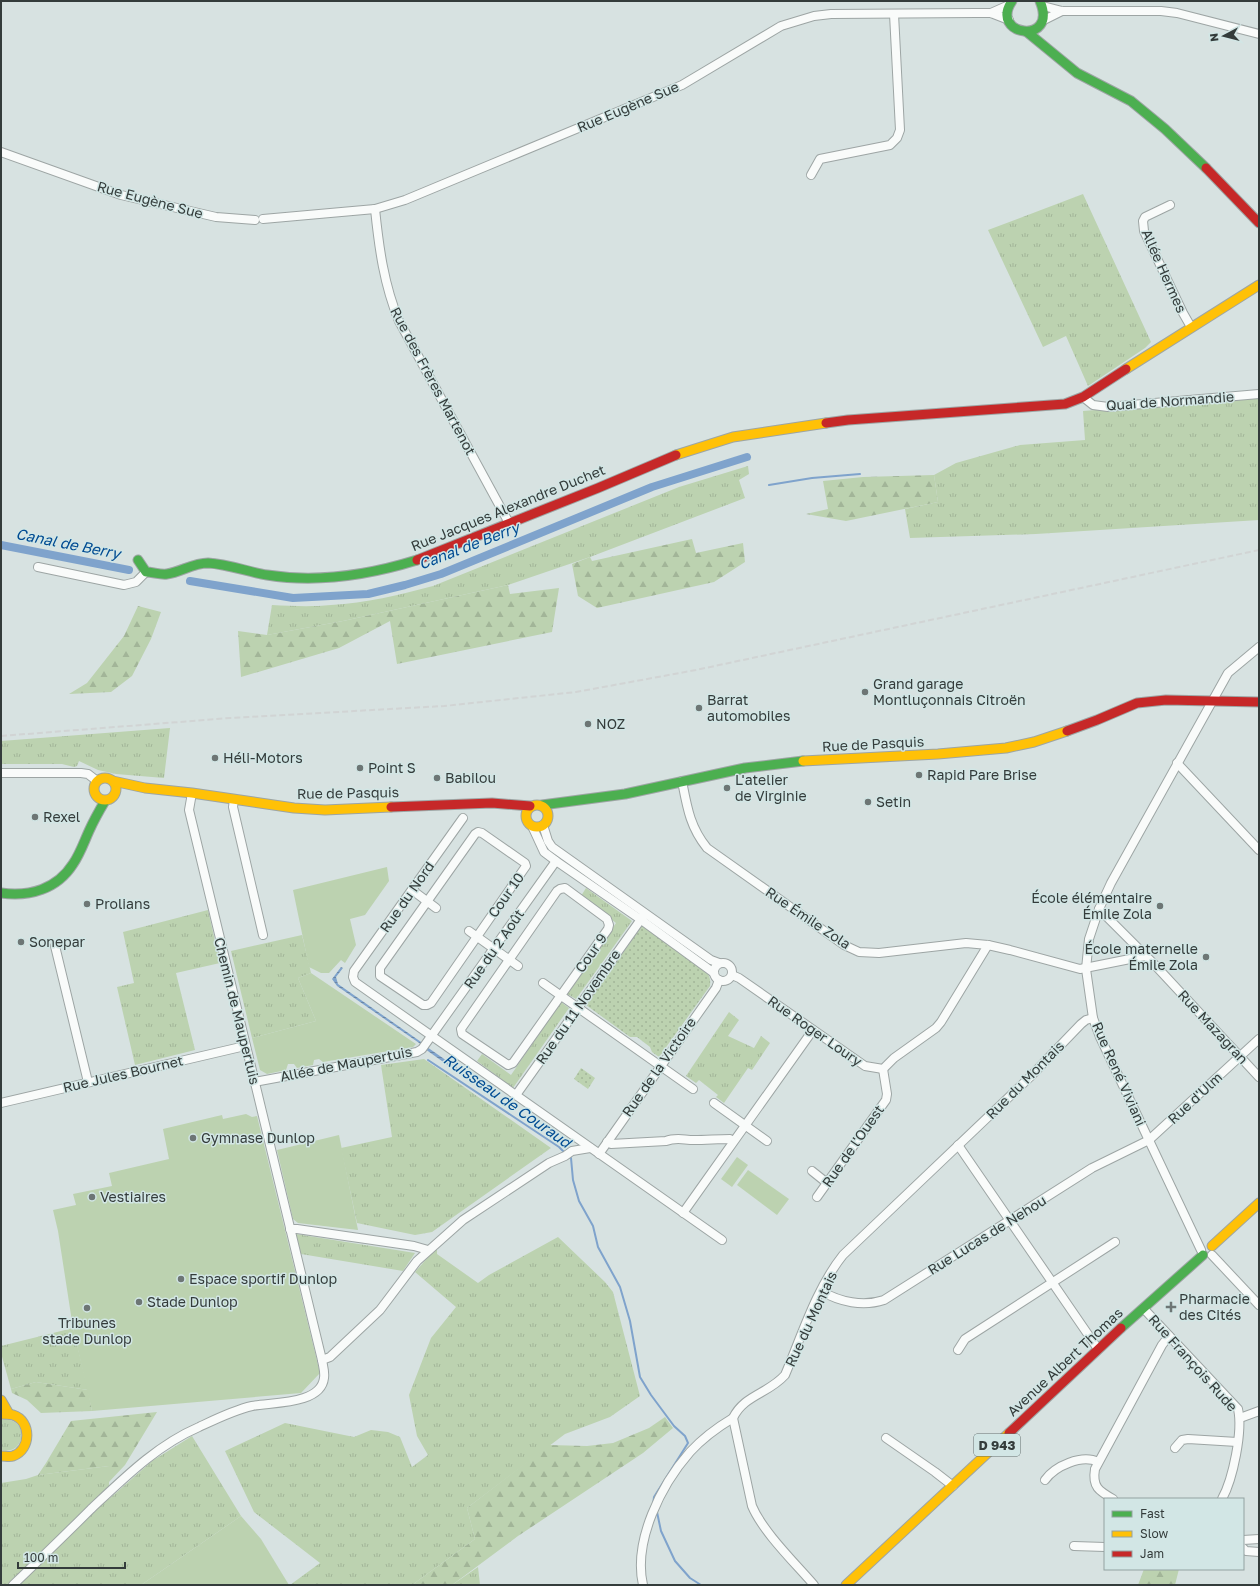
<svg xmlns="http://www.w3.org/2000/svg" width="1260" height="1586" viewBox="0 0 1260 1586" font-family="'Golos Text',sans-serif">
<defs>
<pattern id="grass-tufts" width="24" height="20" patternUnits="userSpaceOnUse"><rect width="24" height="20" fill="#bcd2b0"/><path d="M3 7l-1-3M5 7V3M7 7l1-3M15 17l-1-3M17 17v-4M19 17l1-3" fill="none" stroke="#a2b598"/></pattern>
<pattern id="forest-firs" width="22" height="20" patternUnits="userSpaceOnUse"><rect width="22" height="20" fill="#bcd2b0"/><path d="M5 1l3.5 6h-7zM16 11l3.5 6h-7z" fill="#a2b598"/></pattern>
<pattern id="park-dots" width="8" height="8" patternUnits="userSpaceOnUse"><rect width="8" height="8" fill="#bcd2b0"/><path d="M2 2h.1M6 6h.1" fill="none" stroke="#a2b598" stroke-width="1.8" stroke-linecap="round"/></pattern>
<pattern id="water-rules" width="6" height="5" patternUnits="userSpaceOnUse"><rect width="6" height="5" fill="#7fa3cc"/><path d="M0 2.5h6" fill="none" stroke="#6986a7"/></pattern>
</defs>
<rect width="100%" height="100%" fill="#d7e2e1"/>
<g fill="url(#grass-tufts)">
<polygon points="1083,194 1151,342 1145,348 1088,386 1066,336 1043,347 988,230"/>
<polygon points="1259,397 1259,520 1036,534 910,538 905,509 938,502 934,475 956,463 1020,445 1085,440 1083,411"/>
<path d="M 748,466 L 749,474 L 739,480 L 745,498 L 590,557 L 508,585 L 343,621 L 267,635 L 272,605 C 292,606 311,607 331,605 C 366,603 399,595 433,586 L 679,487 Z"/>
<polygon points="170,728 164,778 116,774 98,770 79,761 77,766 74,767 62,764 1,764 1,741"/>
<polygon points="586,888 632,921 576,999 567,994 616,923 581,896"/>
<polygon points="208,910 220,963 176,973 195,1050 135,1065 117,987 134,983 123,932"/>
<polygon points="302,935 311,973 298,978 316,1021 252,1038 231,951"/>
<polygon points="561,1002 569,1008 513,1088 477,1061 482,1054 511,1075"/>
<polygon points="729,1012 739,1020 728,1036 754,1048 761,1036 770,1043 752,1070 748,1068 724,1103 716,1097 718,1095 699,1080 696,1083 686,1076"/>
<polygon points="424,1059 551,1148 432,1232 415,1235 357,1223 341,1148 392,1137 381,1065"/>
<polygon points="296,1234 415,1253 403,1271 301,1254"/>
<polygon points="558,1237 605,1282 613,1292 640,1396 610,1417 565,1434 467,1508 475,1539 412,1585 290,1585 320,1563 254,1512 225,1451 285,1423 354,1437 371,1430 388,1432 400,1437 412,1467 428,1455 417,1436 409,1395 431,1338 456,1307 415,1272 437,1247 437,1254 478,1283 489,1275"/>
<polygon points="73,1328 88,1390 36,1382 11,1389 1,1353 1,1346"/>
<path d="M 5,1419 C 31,1421 24,1456 1,1450 L 1,1420 Z"/>
<polygon points="192,1436 241,1516 141,1585 1,1585 1,1483 26,1479 38,1475 109,1466 109,1499 152,1461"/>
<polygon points="478,1567 480,1585 452,1585"/>
</g>
<g fill="url(#forest-firs)">
<polygon points="934,475 938,502 846,521 806,514 828,509 823,481 863,477"/>
<polygon points="692,539 696,553 743,543 745,562 714,582 597,608 578,596 572,564 590,557 592,561"/>
<polygon points="508,585 510,594 559,588 552,632 397,664 390,621 339,648 241,677 238,631 267,635 343,621"/>
<polygon points="138,606 161,612 151,639 132,676 111,692 69,694 87,683 124,636"/>
<polygon points="36,1382 88,1390 92,1411 41,1413 27,1400 12,1393 11,1389"/>
<polygon points="157,1412 125,1465 109,1482 109,1466 38,1475 46,1463 71,1421"/>
<polygon points="665,1417 673,1428 643,1453 518,1536 452,1585 412,1585 475,1539 467,1508 549,1445 587,1446 613,1443 649,1428"/>
<polygon points="1144,1569 1179,1569 1175,1585 1138,1585"/>
</g>
<g fill="url(#park-dots)">
<path d="M 642,926 L 705,970 C 709,975 711,978 710,986 L 659,1057 L 652,1052 L 650,1047 L 637,1037 L 630,1037 L 586,1005 Z"/>
<polygon points="581,1068 595,1078 588,1089 574,1079"/>
</g>
<g fill="#bcd2b0">
<polygon points="387,867 389,881 365,915 350,919 356,945 345,963 341,960 329,973 321,973 309,967 293,890"/>
<polygon points="311,973 416,1044 413,1047 323,1062 319,1059 314,1060 313,1065 297,1068 294,1064 288,1064 286,1070 267,1074 260,1070 252,1038 316,1021 298,978"/>
<polygon points="246,1114 252,1117 257,1116 320,1373 301,1393 92,1411 73,1328 58,1231 53,1210 76,1205 73,1194 112,1186 109,1173 169,1159 163,1129 222,1115 223,1119"/>
<polygon points="339,1135 358,1230 298,1223 293,1219 277,1150"/>
<polygon points="737,1157 748,1165 732,1187 721,1179"/>
<polygon points="748,1170 789,1199 777,1215 737,1185"/>
<polygon points="241,1516 261,1539 289,1585 141,1585"/>
</g>
<g fill="url(#water-rules)">
<polygon points="341,967 343,968 336,977 338,984 424,1044 422,1045 337,986 332,979"/>
<polygon points="427,1047 496,1095 494,1098 425,1049"/>
</g>
<g fill="none" stroke-linecap="round" stroke-linejoin="round">
<g stroke="#7fa3cc" stroke-width="2">
<polyline points="769,485 812,478 860,474"/>
<polyline points="428,1060 559,1147 566,1154"/>
<polyline points="569,1157 571,1158 573,1180 579,1201 593,1226 598,1247 620,1287 630,1321 640,1377 651,1395 674,1426 685,1436 688,1443 654,1497 653,1505"/>
<polyline points="657,1512 661,1531 675,1561 690,1578 701,1585"/>
</g>
<g stroke="#7fa3cc" stroke-width="8">
<polyline points="1,545 129,570"/>
<polyline points="190,581 293,598 368,594 405,585 441,574 652,487 747,457"/>
</g>
<g stroke="#9da5a4" stroke-width="10">
<g id="street">
<polyline points="1043,6 1062,11 1161,11 1177,13 1259,34"/>
<polyline points="991,13 1009,5"/>
<polyline points="1044,20 1062,11"/>
<polyline points="1,152 121,195 216,217 255,220"/>
<polyline points="811,175 820,159 890,145 897,138 900,130 894,14"/>
<polyline points="1170,205 1145,217 1143,221 1144,231 1183,313 1191,327"/>
<path d="M 375,209 C 379,248 384,285 399,321 L 509,523"/>
<polyline points="263,219 375,209 405,200 682,85 781,26 814,16 831,14 976,13 991,13 1009,20"/>
<polyline points="1083,397 1093,405 1108,407 1259,394"/>
<polyline points="38,567 124,585 136,582 146,572"/>
<polyline points="1177,763 1259,850"/>
<polyline points="1,773 81,773 88,774 97,781"/>
<path d="M 682,781 C 687,807 690,827 707,848 L 844,945 L 859,952 L 879,953 L 966,943 L 988,945 L 1010,950 L 1080,969 L 1145,956"/>
<polyline points="234,799 233,807 263,935"/>
<polyline points="463,818 354,971 353,977 355,982 722,1240"/>
<polyline points="543,825 548,841 552,847 711,960 719,963"/>
<polyline points="532,826 544,852 556,861 640,919 714,973"/>
<polygon points="478,832 482,833 525,863 526,866 431,1003 427,1005 423,1005 380,976 380,968 475,834"/>
<polygon points="565,888 607,919 609,925 608,929 513,1063 508,1065 462,1034 461,1029 557,891 560,889"/>
<polyline points="412,890 436,908"/>
<polyline points="1099,909 1154,964 1259,1077"/>
<polyline points="469,931 518,966"/>
<polyline points="55,946 88,1082"/>
<circle cx="723" cy="972" r="9"/>
<polyline points="732,975 739,978 865,1066 883,1069 894,1058 936,1028 941,1022 988,945"/>
<polyline points="543,983 693,1089"/>
<polyline points="254,1082 417,1052 422,1049 556,861"/>
<polyline points="516,1095 644,915"/>
<polyline points="1,1103 245,1046"/>
<polyline points="714,1103 767,1141"/>
<path d="M 607,1142 L 611,1144 L 666,1141 C 676,1137 684,1140 694,1140 C 706,1140 718,1139 730,1139 L 733,1141"/>
<polyline points="958,1145 1098,1349"/>
<polyline points="599,1154 716,988 719,980"/>
<polyline points="812,1171 827,1183"/>
<polyline points="817,1197 886,1100 887,1094 883,1069"/>
<polyline points="683,1213 813,1030"/>
<polyline points="290,1229 297,1229 414,1246 428,1250"/>
<polyline points="1201,1250 1100,1037 1093,1018 1086,969 1089,939 1099,909 1111,883 1228,673 1259,647"/>
<polyline points="1212,1255 1259,1305"/>
<path d="M 821,1291 C 840,1302 863,1307 884,1300 L 1092,1168 L 1149,1140 L 1259,1039"/>
<path d="M 1144,1309 L 1238,1409 C 1243,1431 1233,1479 1222,1499"/>
<polyline points="958,1350 965,1339 1115,1242"/>
<polyline points="322,1360 330,1357 380,1310 417,1261 463,1220 549,1163 565,1156 572,1151 590,1148"/>
<polyline points="1240,1418 1259,1411"/>
<polyline points="886,1438 935,1472 953,1486"/>
<polyline points="1175,1448 1182,1440 1188,1439 1237,1442"/>
<path d="M 1045,1480 C 1055,1466 1082,1454 1098,1462"/>
<path d="M 1113,1499 C 1099,1491 1092,1487 1095,1469 L 1162,1345 L 1169,1336"/>
<polyline points="1243,1540 1259,1539"/>
<polyline points="1074,1546 1105,1547"/>
<polyline points="1243,1548 1246,1551 1259,1552"/>
<path d="M 13,1585 C 39,1560 65,1535 91,1509 C 124,1478 157,1445 199,1427 C 216,1419 234,1410 252,1406 C 271,1402 321,1405 324,1378 C 325,1372 323,1366 322,1360 L 189,810 L 192,793"/>
<path d="M 643,1585 C 633,1541 661,1485 690,1452 C 701,1440 718,1427 733,1418"/>
<path d="M 814,1585 C 795,1563 763,1532 752,1506 L 733,1418 C 744,1395 768,1394 785,1375 C 802,1335 816,1289 843,1255 L 1030,1077 L 1081,1024 L 1086,1020 L 1093,1018"/>
</g>
</g>
<g stroke="#9da5a4" stroke-width="11">
<g id="fast">
<path d="M 1012,1 C 988,36 1059,46 1040,1"/>
<polyline points="1027,32 1077,73 1131,101 1165,129 1206,168"/>
<path d="M 138,560 L 146,572 C 153,572 160,575 167,574 C 181,572 193,563 208,563 C 228,564 248,572 267,575 C 318,583 369,575 417,560"/>
<polyline points="542,805 625,794 745,768 803,761"/>
<path d="M 1,893 C 30,897 57,889 73,864 C 80,854 84,842 89,831 C 94,820 99,811 105,801"/>
<polyline points="1121,1328 1203,1255"/>
</g>
</g>
<g stroke="#9da5a4" stroke-width="11">
<g id="slow">
<polyline points="1126,369 1259,285"/>
<polyline points="676,455 733,437 826,423"/>
<polyline points="803,761 938,754 1006,748 1034,742 1067,731"/>
<circle cx="105" cy="789" r="11"/>
<polyline points="113,781 145,788 192,793 294,808 325,810 391,807"/>
<circle cx="537" cy="816" r="11"/>
<polyline points="1212,1246 1259,1203"/>
<polyline points="1,1400 9,1414"/>
<path d="M 1,1414 C 5,1414 10,1414 13,1415 C 32,1421 31,1450 13,1456 C 10,1457 5,1456 1,1456"/>
<polyline points="846,1585 1009,1433"/>
</g>
</g>
<g stroke="#9da5a4" stroke-width="11">
<g id="jam">
<polyline points="1206,168 1259,223"/>
<polyline points="826,423 848,420 1065,404 1083,397 1126,369"/>
<polyline points="417,560 598,488 676,455"/>
<polyline points="1067,731 1097,720 1137,703 1166,700 1259,702"/>
<polyline points="391,807 492,803 530,806"/>
<polyline points="1009,1433 1121,1328"/>
</g>
</g>
<use href="#street" stroke="#f9fbfa" stroke-width="8"/>
<use href="#fast" stroke="#4caf50" stroke-width="9"/>
<use href="#slow" stroke="#ffc107" stroke-width="9"/>
<use href="#jam" stroke="#c62828" stroke-width="9"/>
<polyline stroke="#d1d4d4" stroke-width="2" stroke-dasharray="6 3" stroke-linecap="butt" points="1,736 230,718 444,706 576,692 696,670 1259,550"/>
</g>
<g fill="#6d7675" stroke="#d2e6e5" stroke-width="1.5">
<circle cx="865" cy="692" r="4"/>
<circle cx="699" cy="708" r="4"/>
<circle cx="588" cy="724" r="4"/>
<circle cx="215" cy="758" r="4"/>
<circle cx="360" cy="768" r="4"/>
<circle cx="919" cy="775" r="4"/>
<circle cx="437" cy="778" r="4"/>
<circle cx="727" cy="788" r="4"/>
<circle cx="868" cy="802" r="4"/>
<circle cx="35" cy="817" r="4"/>
<circle cx="87" cy="904" r="4"/>
<circle cx="1160" cy="906" r="4"/>
<circle cx="21" cy="942" r="4"/>
<circle cx="1206" cy="957" r="4"/>
<circle cx="193" cy="1138" r="4"/>
<circle cx="92" cy="1197" r="4"/>
<circle cx="181" cy="1279" r="4"/>
<circle cx="139" cy="1302" r="4"/>
<path d="M1169 1301h4v4h4v4h-4v4h-4v-4h-4v-4h4z"/>
<circle cx="87" cy="1308" r="4"/>
</g>
<g text-anchor="middle" stroke-width="3" stroke-linejoin="round" paint-order="stroke">
<rect fill="#d2e6e5" stroke="#636f6e" stroke-width="1" x="974" y="1434" width="46" height="22" rx="3"/>
<g font-size="13" font-weight="bold" fill="#343c3b">
<text x="997" y="1450">D 943</text>
</g>
<g font-size="14" fill="#343c3b" stroke="#d2e6e5">
<text transform="translate(628 107) rotate(-23)" y="5">Rue Eugène Sue</text>
<text transform="translate(150 200) rotate(15)" y="5">Rue Eugène Sue</text>
<text transform="translate(1164 271) rotate(66)" y="5">Allée Hermes</text>
<text transform="translate(433 381) rotate(62)" y="5">Rue des Frères Martenot</text>
<text transform="translate(1170 401) rotate(-4)" y="5">Quai de Normandie</text>
<text transform="translate(508 508) rotate(-22)" y="5">Rue Jacques Alexandre Duchet</text>
<text transform="translate(873 744) rotate(-3)" y="5">Rue de Pasquis</text>
<text transform="translate(348 793) rotate(-1)" y="5">Rue de Pasquis</text>
<text transform="translate(506 895) rotate(-55)" y="5">Cour 10</text>
<text transform="translate(407 897) rotate(-55)" y="5">Rue du Nord</text>
<text transform="translate(808 918) rotate(34)" y="5">Rue Émile Zola</text>
<text transform="translate(494 949) rotate(-55)" y="5">Rue du 2 Août</text>
<text transform="translate(591 953) rotate(-55)" y="5">Cour 9</text>
<text transform="translate(578 1007) rotate(-55)" y="5">Rue du 11 Novembre</text>
<text transform="translate(237 1011) rotate(76)" y="5">Chemin de Maupertuis</text>
<text transform="translate(1213 1027) rotate(47)" y="5">Rue Mazagran</text>
<text transform="translate(815 1031) rotate(35)" y="5">Rue Roger Loury</text>
<text transform="translate(346 1064) rotate(-11)" y="5">Allée de Maupertuis</text>
<text transform="translate(659 1067) rotate(-55)" y="5">Rue de la Victoire</text>
<text transform="translate(123 1074) rotate(-13)" y="5">Rue Jules Bournet</text>
<text transform="translate(1119 1074) rotate(66)" y="5">Rue René Viviani</text>
<text transform="translate(1025 1080) rotate(-45)" y="5">Rue du Montais</text>
<text transform="translate(1195 1098) rotate(-43)" y="5">Rue d'Ulm</text>
<text transform="translate(853 1146) rotate(-55)" y="5">Rue de l'Ouest</text>
<text transform="translate(987 1235) rotate(-32)" y="5">Rue Lucas de Nehou</text>
<text transform="translate(811 1319) rotate(-65)" y="5">Rue du Montais</text>
<text transform="translate(1065 1362) rotate(-43)" y="5">Avenue Albert Thomas</text>
<text transform="translate(1193 1363) rotate(48)" y="5">Rue François Rude</text>
</g>
<g font-size="14" fill="#343c3b" stroke="#d2e6e5" text-anchor="start">
<text x="873" y="689">Grand garage<tspan x="873" dy="16">Montluçonnais Citroën</tspan></text>
<text x="707" y="705">Barrat<tspan x="707" dy="16">automobiles</tspan></text>
<text x="596" y="729">NOZ</text>
<text x="223" y="763">Héli-Motors</text>
<text x="368" y="773">Point S</text>
<text x="927" y="780">Rapid Pare Brise</text>
<text x="445" y="783">Babilou</text>
<text x="735" y="785">L'atelier<tspan x="735" dy="16">de Virginie</tspan></text>
<text x="876" y="807">Setin</text>
<text x="43" y="822">Rexel</text>
<text x="1152" y="903" text-anchor="end">École élémentaire<tspan x="1152" dy="16">Émile Zola</tspan></text>
<text x="95" y="909">Prolians</text>
<text x="29" y="947">Sonepar</text>
<text x="1198" y="954" text-anchor="end">École maternelle<tspan x="1198" dy="16">Émile Zola</tspan></text>
<text x="201" y="1143">Gymnase Dunlop</text>
<text x="100" y="1202">Vestiaires</text>
<text x="189" y="1284">Espace sportif Dunlop</text>
<text x="1179" y="1304">Pharmacie<tspan x="1179" dy="16">des Cités</tspan></text>
<text x="147" y="1307">Stade Dunlop</text>
<text x="87" y="1328" text-anchor="middle">Tribunes<tspan x="87" dy="16">stade Dunlop</tspan></text>
</g>
<g font-size="15" font-style="italic" fill="#014b92" stroke="#d2e6e5">
<text transform="translate(68 544) rotate(11)" y="5">Canal de Berry</text>
<text transform="translate(469 546) rotate(-21)" y="5">Canal de Berry</text>
<text transform="translate(507 1101) rotate(35)" y="5">Ruisseau de Couraud</text>
</g>
</g>
<rect width="1260" height="1586" fill="none" stroke="#343c3b" stroke-width="4"/>
<rect x="1104" y="1498" width="140" height="72" fill="#d2e6e5" stroke="#93a2a1"/>
<rect x="1112" y="1511" width="20" height="6" fill="#4caf50" stroke="#93a2a1"/>
<text x="1140" y="1518" font-size="12" fill="#343c3b">Fast</text>
<rect x="1112" y="1531" width="20" height="6" fill="#ffc107" stroke="#93a2a1"/>
<text x="1140" y="1538" font-size="12" fill="#343c3b">Slow</text>
<rect x="1112" y="1551" width="20" height="6" fill="#c62828" stroke="#93a2a1"/>
<text x="1140" y="1558" font-size="12" fill="#343c3b">Jam</text>
<g transform="translate(1224 36) rotate(263)" stroke="#d2e6e5" stroke-width="3" paint-order="stroke">
<path d="M0-3L7 15L0 10L-7 15Z" fill="#343c3b"/>
<text y="-6" font-size="11" font-weight="bold" text-anchor="middle" fill="#343c3b">N</text>
</g>
<path d="M18 1562v6h107v-6" fill="none" stroke="#343c3b" stroke-width="2"/>
<text x="24" y="1562" font-size="12" fill="#343c3b" stroke="#d2e6e5" stroke-width="3" paint-order="stroke">100 m</text>
</svg>
